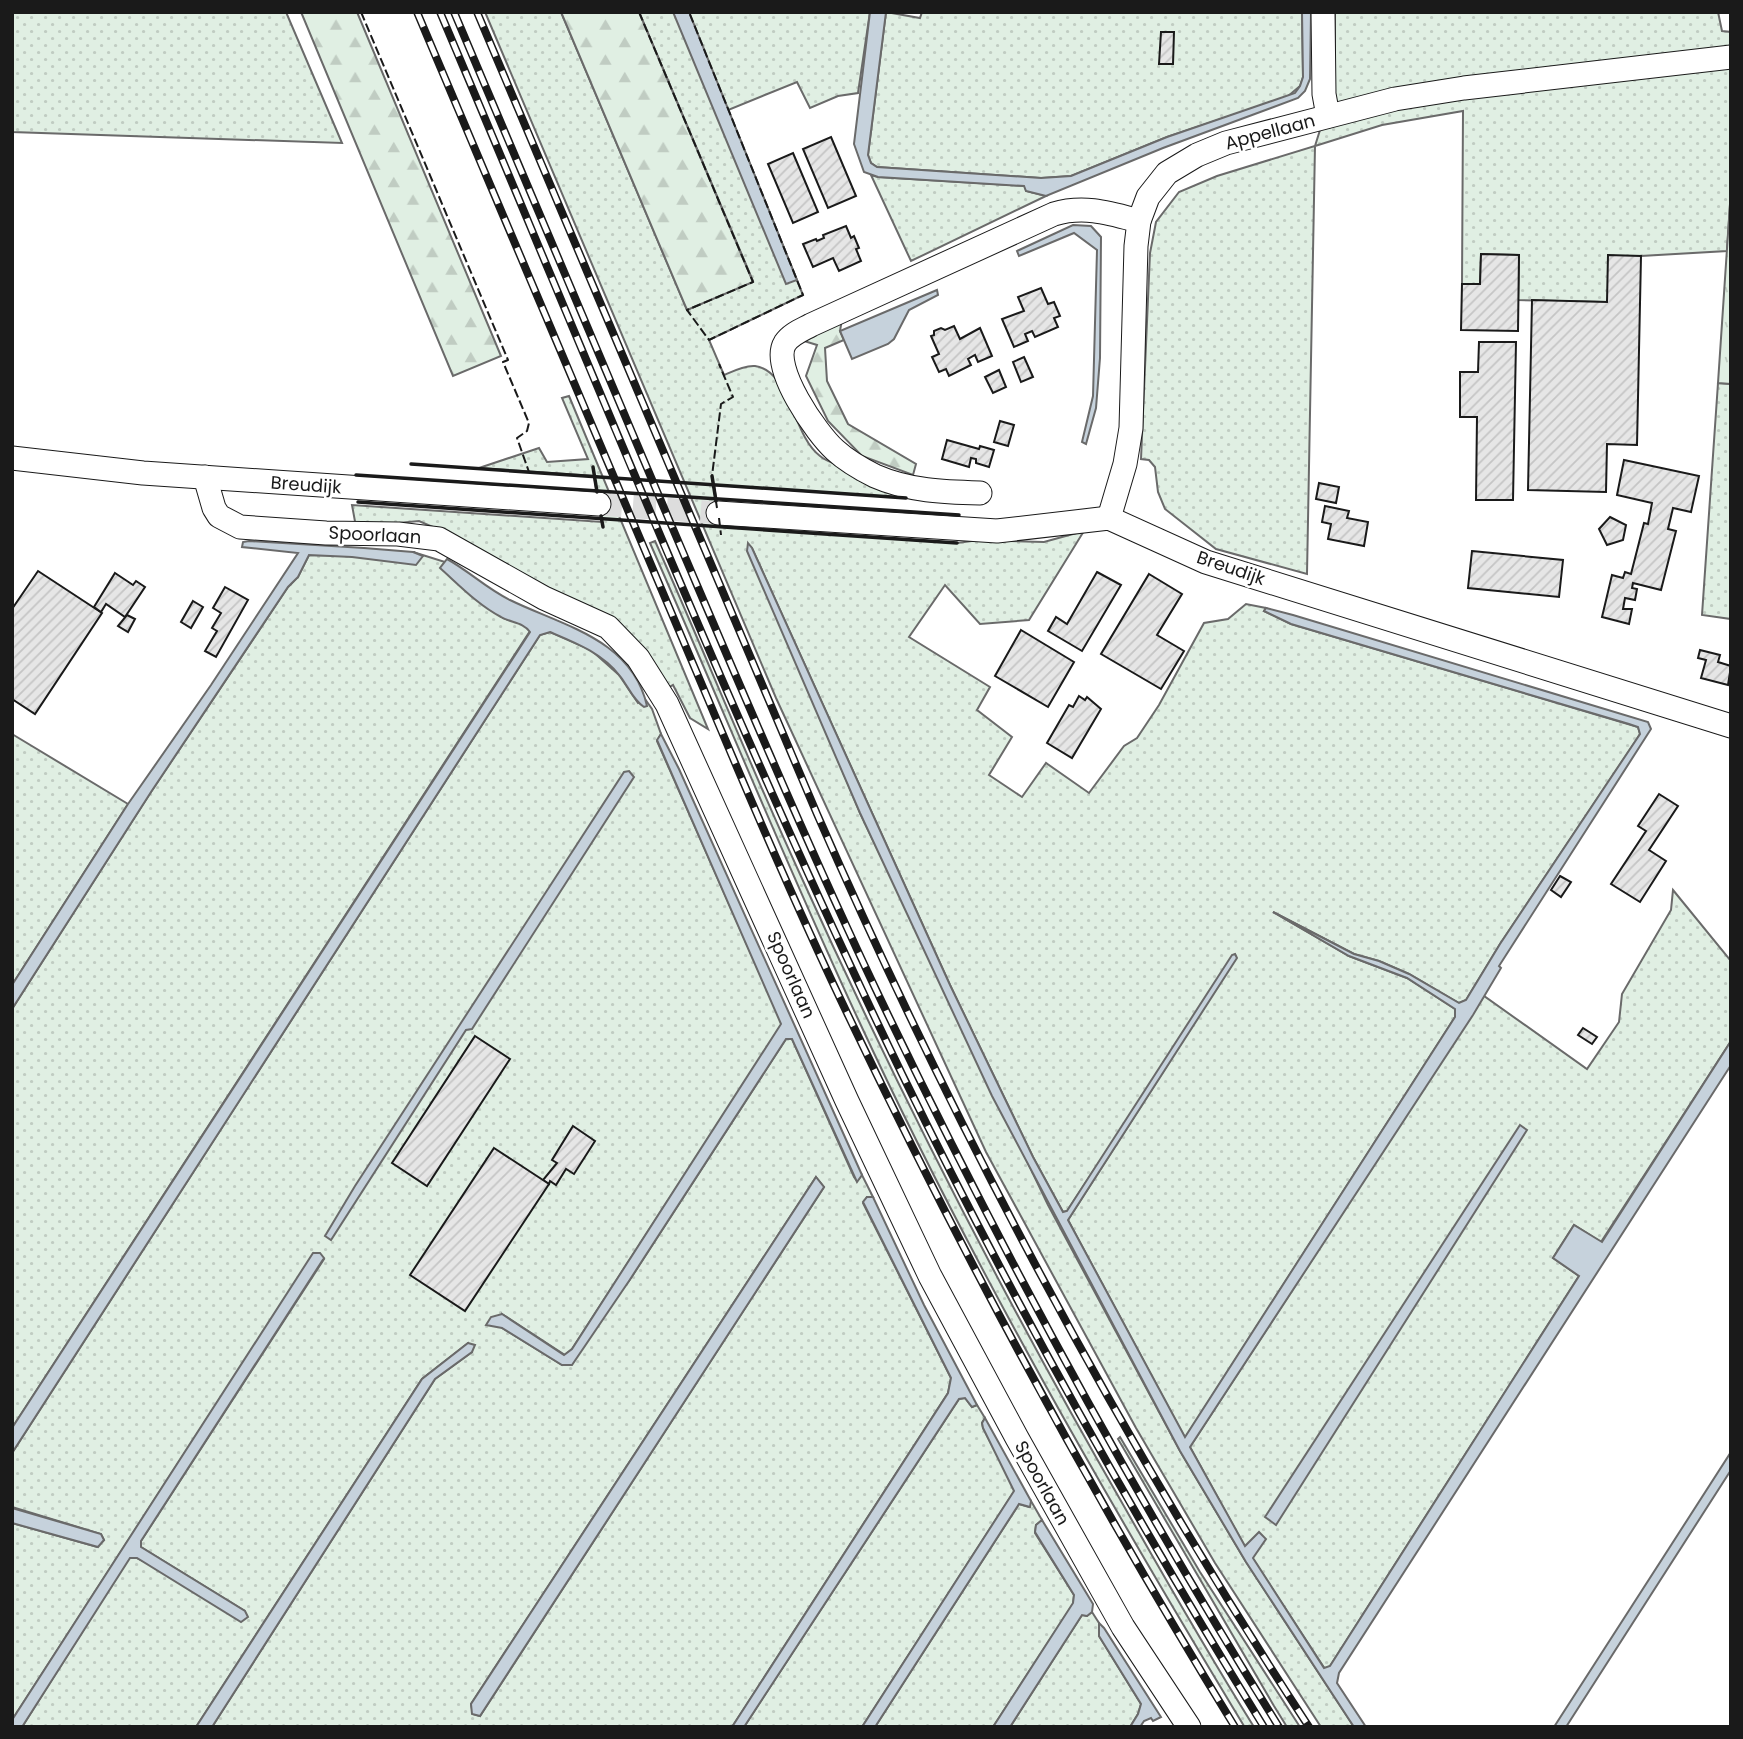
<svg xmlns="http://www.w3.org/2000/svg" width="1743" height="1739" viewBox="0 0 1743 1739" font-family="Poppins,sans-serif">
<defs>
<pattern id="grass-dots" width="8" height="8" patternUnits="userSpaceOnUse" patternTransform="scale(1.75)"><rect width="8" height="8" fill="#e0efe3"/><path d="M2 2h.1M6 6h.1" fill="none" stroke="#c0ccc2" stroke-width="1.8" stroke-linecap="round"/></pattern>
<pattern id="forest-firs" width="22" height="20" patternUnits="userSpaceOnUse" patternTransform="scale(1.75)"><rect width="22" height="20" fill="#e0efe3"/><path d="M5 1l3.5 6h-7zM16 11l3.5 6h-7z" fill="#c0ccc2"/></pattern>
<pattern id="park-tufts" width="24" height="20" patternUnits="userSpaceOnUse" patternTransform="scale(1.75)"><rect width="24" height="20" fill="#e0efe3"/><path d="M3 7l-1-3M5 7V3M7 7l1-3M15 17l-1-3M17 17v-4M19 17l1-3" fill="none" stroke="#c0ccc2"/></pattern>
<pattern id="building-hatch" width="6" height="6" patternUnits="userSpaceOnUse" patternTransform="scale(1.75)"><rect width="6" height="6" fill="#e6e6e6"/><path d="M-1 1l2-2M0 6l6-6M5 7l2-2" fill="none" stroke="#c5c5c5"/></pattern>
</defs>
<rect width="100%" height="100%" fill="#fff"/>
<g fill="url(#grass-dots)" stroke="#6a6a6a" stroke-width="2" fill-rule="evenodd">
<polygon points="12,12 286,12 342,143 12,132"/>
<path d="M 485,12 L 561,12 L 687,310 L 753,281 L 639,12 L 870,12 L 858,93 L 838,96 L 810,108 L 797,82 L 728,110 L 803,295 L 709,340 L 724,375 C 733,371 745,365 755,366 C 791,371 792,435 820,456 C 827,462 837,464 845,468 C 866,478 888,488 909,498 L 714,485 L 720,526 L 957,543 L 979,540 L 1044,542 L 1084,531 L 1029,620 L 980,624 L 945,585 L 909,637 L 990,687 L 977,710 L 1012,737 L 989,775 L 1022,797 L 1046,763 L 1089,793 L 1124,746 L 1137,738 L 1159,705 L 1204,623 L 1228,619 L 1246,604 L 1266,608 L 1264,611 L 1291,624 L 1638,727 L 1640,734 L 1635,742 L 1500,944 L 1466,1000 L 1459,1003 L 1409,974 L 1379,961 L 1354,954 L 1273,912 L 1349,956 L 1407,978 L 1455,1009 L 1455,1017 L 1185,1438 L 1068,1220 L 1236,958 L 1235,955 L 1067,1211 L 1063,1212 L 1033,1157 L 950,985 L 752,548 L 748,544 L 860,813 L 1048,1205 L 1180,1451 L 1246,1562 L 1354,1727 L 1321,1727 L 1215,1563 L 1136,1428 L 986,1152 L 776,698 Z"/>
<polygon points="886,12 920,18 922,12 1302,12 1303,77 1300,86 1287,97 1167,137 1071,176 1041,178 877,167 871,163 868,155"/>
<polygon points="1335,12 1718,12 1722,31 1731,32 1731,189 1727,251 1641,256 1607,302 1518,300 1519,255 1481,254 1480,284 1462,284 1463,111 1382,125 1315,146 1307,574 1216,549 1165,509 1158,492 1155,467 1149,460 1141,459 1150,253 1156,222 1179,192 1217,176 1315,146 1335,82"/>
<polygon points="871,175 878,177 1025,186 1026,191 1046,196 911,261"/>
<polygon points="1718,383 1731,384 1731,619 1702,615"/>
<polygon points="569,396 708,729 690,718 673,685 666,689 621,629 463,540 419,521 356,527 352,505 602,522 594,476 479,468 539,448 547,462 588,459 562,398"/>
<path d="M 655,541 C 704,651 749,763 799,872 C 897,1089 1006,1302 1125,1508 C 1167,1582 1209,1655 1254,1727 L 1244,1726 C 1105,1496 971,1263 858,1019 C 785,862 720,702 650,543 Z"/>
<polygon points="413,552 445,562 441,567 503,618 526,625 530,631 12,1428 12,1009 151,792 288,587 298,577 309,555 423,556"/>
<path d="M 550,632 L 591,650 L 619,675 L 638,703 L 645,699 L 652,709 L 661,734 L 657,741 L 782,1024 L 572,1349 L 565,1355 L 502,1314 L 502,1328 L 562,1365 L 629,1281 L 786,1039 L 792,1039 L 854,1177 L 857,1181 L 862,1175 L 873,1197 L 867,1197 L 863,1203 L 951,1378 L 948,1393 L 732,1727 L 212,1727 L 435,1379 L 472,1352 L 468,1343 L 422,1379 L 196,1727 L 22,1727 L 129,1558 L 137,1558 L 245,1611 L 141,1547 L 141,1541 L 324,1259 L 314,1253 L 12,1720 L 12,1523 L 97,1547 L 104,1540 L 101,1534 L 12,1507 L 12,1453 L 540,635 ZM 816,1177 L 824,1187 L 480,1716 L 473,1714 L 471,1704 Z"/>
<polygon points="12,734 128,804 12,985"/>
<polygon points="1673,890 1731,961 1731,1041 1601,1242 1574,1225 1553,1258 1579,1276 1330,1666 1325,1669 1245,1547 1190,1447 1484,996 1587,1069 1619,1022 1622,994 1671,910"/>
<polygon points="965,1398 972,1407 977,1405 985,1418 982,1423 983,1428 1015,1490 862,1727 744,1727 959,1399"/>
<polygon points="1120,1437 1200,1572 1300,1727 1287,1727 1274,1706 1118,1439"/>
<polygon points="1031,1501 1042,1520 1036,1525 1035,1533 1074,1595 1073,1604 993,1727 875,1727 1019,1504 1029,1507"/>
<polygon points="1092,1612 1099,1623 1099,1636 1141,1704 1138,1714 1130,1727 1010,1727 1082,1615 1087,1616"/>
</g>
<g fill="url(#forest-firs)" stroke="#6a6a6a" stroke-width="2">
<polygon points="301,12 357,12 501,356 453,376"/>
<polygon points="561,12 639,12 753,282 687,310"/>
<polygon points="842,319 840,331 844,340 825,348 827,381 848,424 916,464 913,475 862,456 828,421 806,376 817,345 804,341"/>
</g>
<polygon fill="url(#park-tufts)" stroke="#6a6a6a" stroke-width="2" points="1731,189 1731,384 1718,383"/>
<g fill="#c6d2dc" stroke="#6a6a6a" stroke-width="2">
<polygon points="673,12 689,12 797,280 786,284"/>
<polygon points="870,12 886,12 868,155 871,163 877,167 1041,178 1071,176 1167,137 1295,93 1300,86 1303,77 1302,12 1311,12 1310,79 1305,91 1298,98 1163,148 1046,196 1026,191 1024,186 878,177 864,172 854,144"/>
<polygon points="1073,225 1091,226 1101,237 1100,358 1096,408 1086,444 1082,442 1093,396 1097,250 1074,233 1019,256 1017,251"/>
<polygon points="937,290 938,295 909,310 894,339 888,344 852,359 840,331"/>
<polygon points="249,541 364,548 413,552 423,556 416,565 352,557 309,555 298,577 288,587 151,792 12,1009 12,985 128,804 211,685 298,553 242,547 243,542"/>
<polygon points="748,543 752,548 950,985 1033,1157 1063,1212 1067,1211 1232,955 1235,954 1237,958 1068,1220 1185,1437 1455,1017 1455,1009 1407,978 1349,956 1273,912 1354,954 1379,961 1409,974 1459,1003 1466,1000 1500,944 1640,734 1638,727 1629,724 1291,624 1264,611 1266,608 1293,615 1648,722 1651,729 1499,966 1501,968 1473,1015 1190,1447 1245,1546 1259,1532 1266,1539 1253,1558 1324,1668 1330,1666 1579,1276 1553,1258 1574,1225 1602,1242 1731,1041 1731,1065 1339,1673 1337,1683 1366,1727 1354,1727 1246,1562 1180,1451 992,1096 860,813 747,551"/>
<path d="M 447,559 C 469,571 487,589 510,600 C 563,626 632,639 647,706 L 644,707 C 633,700 628,686 620,676 C 602,653 576,643 550,632 L 540,635 L 12,1453 L 12,1428 L 530,632 C 523,622 511,623 501,617 C 478,605 459,585 440,568 Z"/>
<polygon points="661,734 679,769 862,1175 857,1182 792,1039 786,1039 629,1281 572,1365 562,1365 502,1328 486,1325 491,1317 502,1314 564,1355 572,1349 781,1024 657,740"/>
<polygon points="629,771 634,777 472,1029 466,1030 331,1240 325,1236 355,1186 624,772"/>
<polygon points="1520,1125 1527,1130 1276,1525 1265,1517"/>
<polygon points="816,1177 824,1187 480,1716 472,1714 471,1704"/>
<polygon points="867,1197 873,1197 924,1305 977,1405 972,1407 965,1398 959,1399 744,1727 732,1727 948,1393 951,1378 863,1202"/>
<polygon points="313,1253 320,1253 324,1258 141,1541 141,1547 245,1611 248,1617 241,1622 137,1558 130,1558 22,1727 12,1727 12,1720"/>
<polygon points="468,1343 475,1345 472,1352 435,1379 212,1727 196,1727 422,1379"/>
<polygon points="985,1418 1031,1501 1030,1507 1019,1504 875,1727 862,1727 1014,1491 983,1428 982,1423"/>
<polygon points="1731,1452 1731,1470 1566,1727 1554,1727"/>
<polygon points="12,1508 101,1534 104,1540 98,1547 12,1523"/>
<polygon points="1042,1520 1093,1604 1092,1612 1087,1616 1082,1615 1010,1727 993,1727 1073,1603 1074,1595 1035,1532 1036,1525"/>
<polygon points="1099,1623 1104,1628 1161,1717 1153,1721 1151,1718 1144,1721 1140,1727 1130,1727 1138,1714 1141,1704 1099,1636"/>
</g>
<g fill="url(#building-hatch)" stroke="#1a1a1a" stroke-width="2">
<polygon points="1161,32 1174,32 1173,64 1159,64"/>
<polygon points="831,137 856,196 828,208 803,149"/>
<polygon points="793,153 818,212 793,223 768,164"/>
<polygon points="846,226 851,238 854,236 859,248 856,249 861,261 839,271 833,258 813,267 803,244 816,239 817,241 824,238 823,235"/>
<polygon points="1481,254 1519,255 1518,331 1461,330 1462,284 1480,284"/>
<polygon points="1608,255 1641,256 1637,445 1607,444 1606,492 1528,490 1532,300 1607,302"/>
<polygon points="1041,288 1048,304 1054,302 1060,316 1054,318 1058,327 1035,337 1032,331 1025,334 1028,341 1014,347 1002,319 1024,311 1018,297"/>
<polygon points="954,326 960,339 980,328 992,356 978,362 975,355 968,359 971,365 949,376 946,369 939,372 932,357 939,354 931,336 934,335 934,331 941,328 945,330"/>
<polygon points="1479,342 1516,342 1513,500 1476,500 1477,417 1460,417 1460,372 1478,372"/>
<polygon points="1024,357 1033,377 1021,382 1013,362"/>
<polygon points="999,370 1006,387 993,393 985,377"/>
<polygon points="1000,421 1014,425 1008,446 994,442"/>
<polygon points="947,440 979,449 980,446 994,450 989,467 976,463 976,459 971,458 969,467 942,459"/>
<polygon points="1624,460 1699,476 1691,512 1673,508 1668,529 1676,531 1661,590 1633,583 1632,588 1637,589 1635,600 1625,598 1623,609 1632,609 1629,624 1602,617 1612,575 1623,578 1625,572 1631,574 1644,523 1648,524 1652,503 1617,495"/>
<polygon points="1319,483 1339,487 1336,503 1316,499"/>
<polygon points="1325,506 1349,511 1347,518 1368,522 1364,546 1328,539 1331,524 1322,522"/>
<polygon points="1610,517 1626,525 1623,540 1607,545 1599,529"/>
<polygon points="1472,551 1563,560 1559,597 1468,588"/>
<polygon points="38,571 102,613 35,714 12,699 12,609"/>
<polygon points="1097,572 1121,585 1082,651 1048,631 1056,617 1067,624"/>
<polygon points="115,573 133,585 136,581 145,587 125,617 106,604 101,612 94,607"/>
<polygon points="1149,574 1182,594 1157,635 1184,651 1161,689 1101,654"/>
<polygon points="225,587 248,600 216,657 205,651 217,631 212,628 221,613 213,608"/>
<polygon points="193,601 203,607 191,628 181,622"/>
<polygon points="127,615 135,619 128,632 118,626"/>
<polygon points="1021,630 1074,662 1048,707 995,676"/>
<polygon points="1700,650 1720,655 1718,662 1731,666 1728,685 1701,678 1706,660 1698,658"/>
<polygon points="1079,696 1085,700 1087,697 1101,709 1072,758 1047,743 1069,705 1073,707"/>
<polygon points="1659,794 1678,806 1649,850 1666,861 1640,902 1611,884 1646,831 1638,826"/>
<polygon points="1560,876 1571,882 1561,897 1551,890"/>
<polygon points="1583,1028 1597,1037 1592,1044 1578,1035"/>
<polygon points="475,1036 510,1059 427,1186 392,1163"/>
<polygon points="573,1126 595,1141 574,1174 566,1169 556,1185 550,1181 549,1184 543,1180 557,1163 552,1160"/>
<polygon points="494,1148 549,1184 465,1311 410,1275"/>
</g>
<g fill="none" stroke-linecap="round" stroke-linejoin="round">
<polyline stroke="#ddd" stroke-width="23" stroke-dasharray="23 11" stroke-linecap="butt" points="599,504 718,513"/>
<g stroke="#1a1a1a" stroke-width="25">
<g id="minor">
<polyline points="1323,12 1324,94 1328,116"/>
<polyline points="12,458 143,473 599,504"/>
<polyline points="205,477 214,508 219,516 240,527 326,533 398,534 439,539 544,598 608,627 638,658 667,704 847,1101 930,1276 1017,1438 1123,1627 1189,1727"/>
<path d="M 980,493 C 944,492 909,491 875,476 C 861,469 847,461 835,450 C 817,434 770,367 785,343 C 791,334 802,330 811,325 L 1054,214 C 1084,205 1109,213 1139,221"/>
<polyline points="718,513 997,531 1109,518 1206,562 1731,726"/>
<polyline points="1109,518 1125,464 1131,428 1136,246 1139,221 1148,197 1167,173 1197,155 1226,143 1395,99 1464,88 1731,57"/>
</g>
</g>
<use href="#minor" stroke="#fff" stroke-width="23"/>
<g stroke="#1a1a1a" stroke-width="8">
<g id="rail">
<path d="M 417,12 C 499,206 581,399 663,593 C 723,734 781,875 847,1013 C 964,1258 1093,1496 1235,1727"/>
<path d="M 440,12 C 591,367 734,727 902,1074 C 1011,1298 1133,1515 1264,1727"/>
<path d="M 454,12 C 525,180 596,347 667,515 C 736,676 804,838 879,996 C 999,1247 1132,1492 1279,1727"/>
<path d="M 477,12 L 817,814 C 956,1131 1119,1437 1309,1727"/>
</g>
</g>
<use href="#rail" stroke="#fff" stroke-width="5" stroke-dasharray="16" stroke-linecap="butt"/>
<g stroke="#1a1a1a" stroke-width="2" stroke-dasharray="9 3.5" stroke-linecap="butt">
<polyline points="361,12 508,360 503,362 529,423 527,431 517,438 529,472"/>
<polyline points="639,12 753,282 687,310 709,340 803,295 689,12"/>
<polyline points="717,508 712,476 721,404 733,397 719,364"/>
<polyline points="719,518 721,535"/>
</g>
<g stroke="#1a1a1a" stroke-width="3.5">
<polyline points="411,464 906,498"/>
<polyline points="593,467 597,492"/>
<polyline points="356,475 959,515"/>
<polyline points="712,476 716,501"/>
<polyline points="358,502 957,543"/>
<polyline points="601,516 603,527"/>
</g>
</g>
<g text-anchor="middle" stroke-width="5" stroke-linejoin="round" paint-order="stroke">
<g font-size="18" fill="#1a1a1a" stroke="#fff">
<text transform="translate(1270 132) rotate(-15)" y="6">Appellaan</text>
<text transform="translate(306 485) rotate(4)" y="6">Breudijk</text>
<text transform="translate(375 535) rotate(3)" y="6">Spoorlaan</text>
<text transform="translate(1231 568) rotate(19)" y="6">Breudijk</text>
<text transform="translate(791 975) rotate(66)" y="6">Spoorlaan</text>
<text transform="translate(1042 1483) rotate(61)" y="6">Spoorlaan</text>
</g>
</g>
<rect width="1743" height="1739" fill="none" stroke="#1a1a1a" stroke-width="28"/>
</svg>
